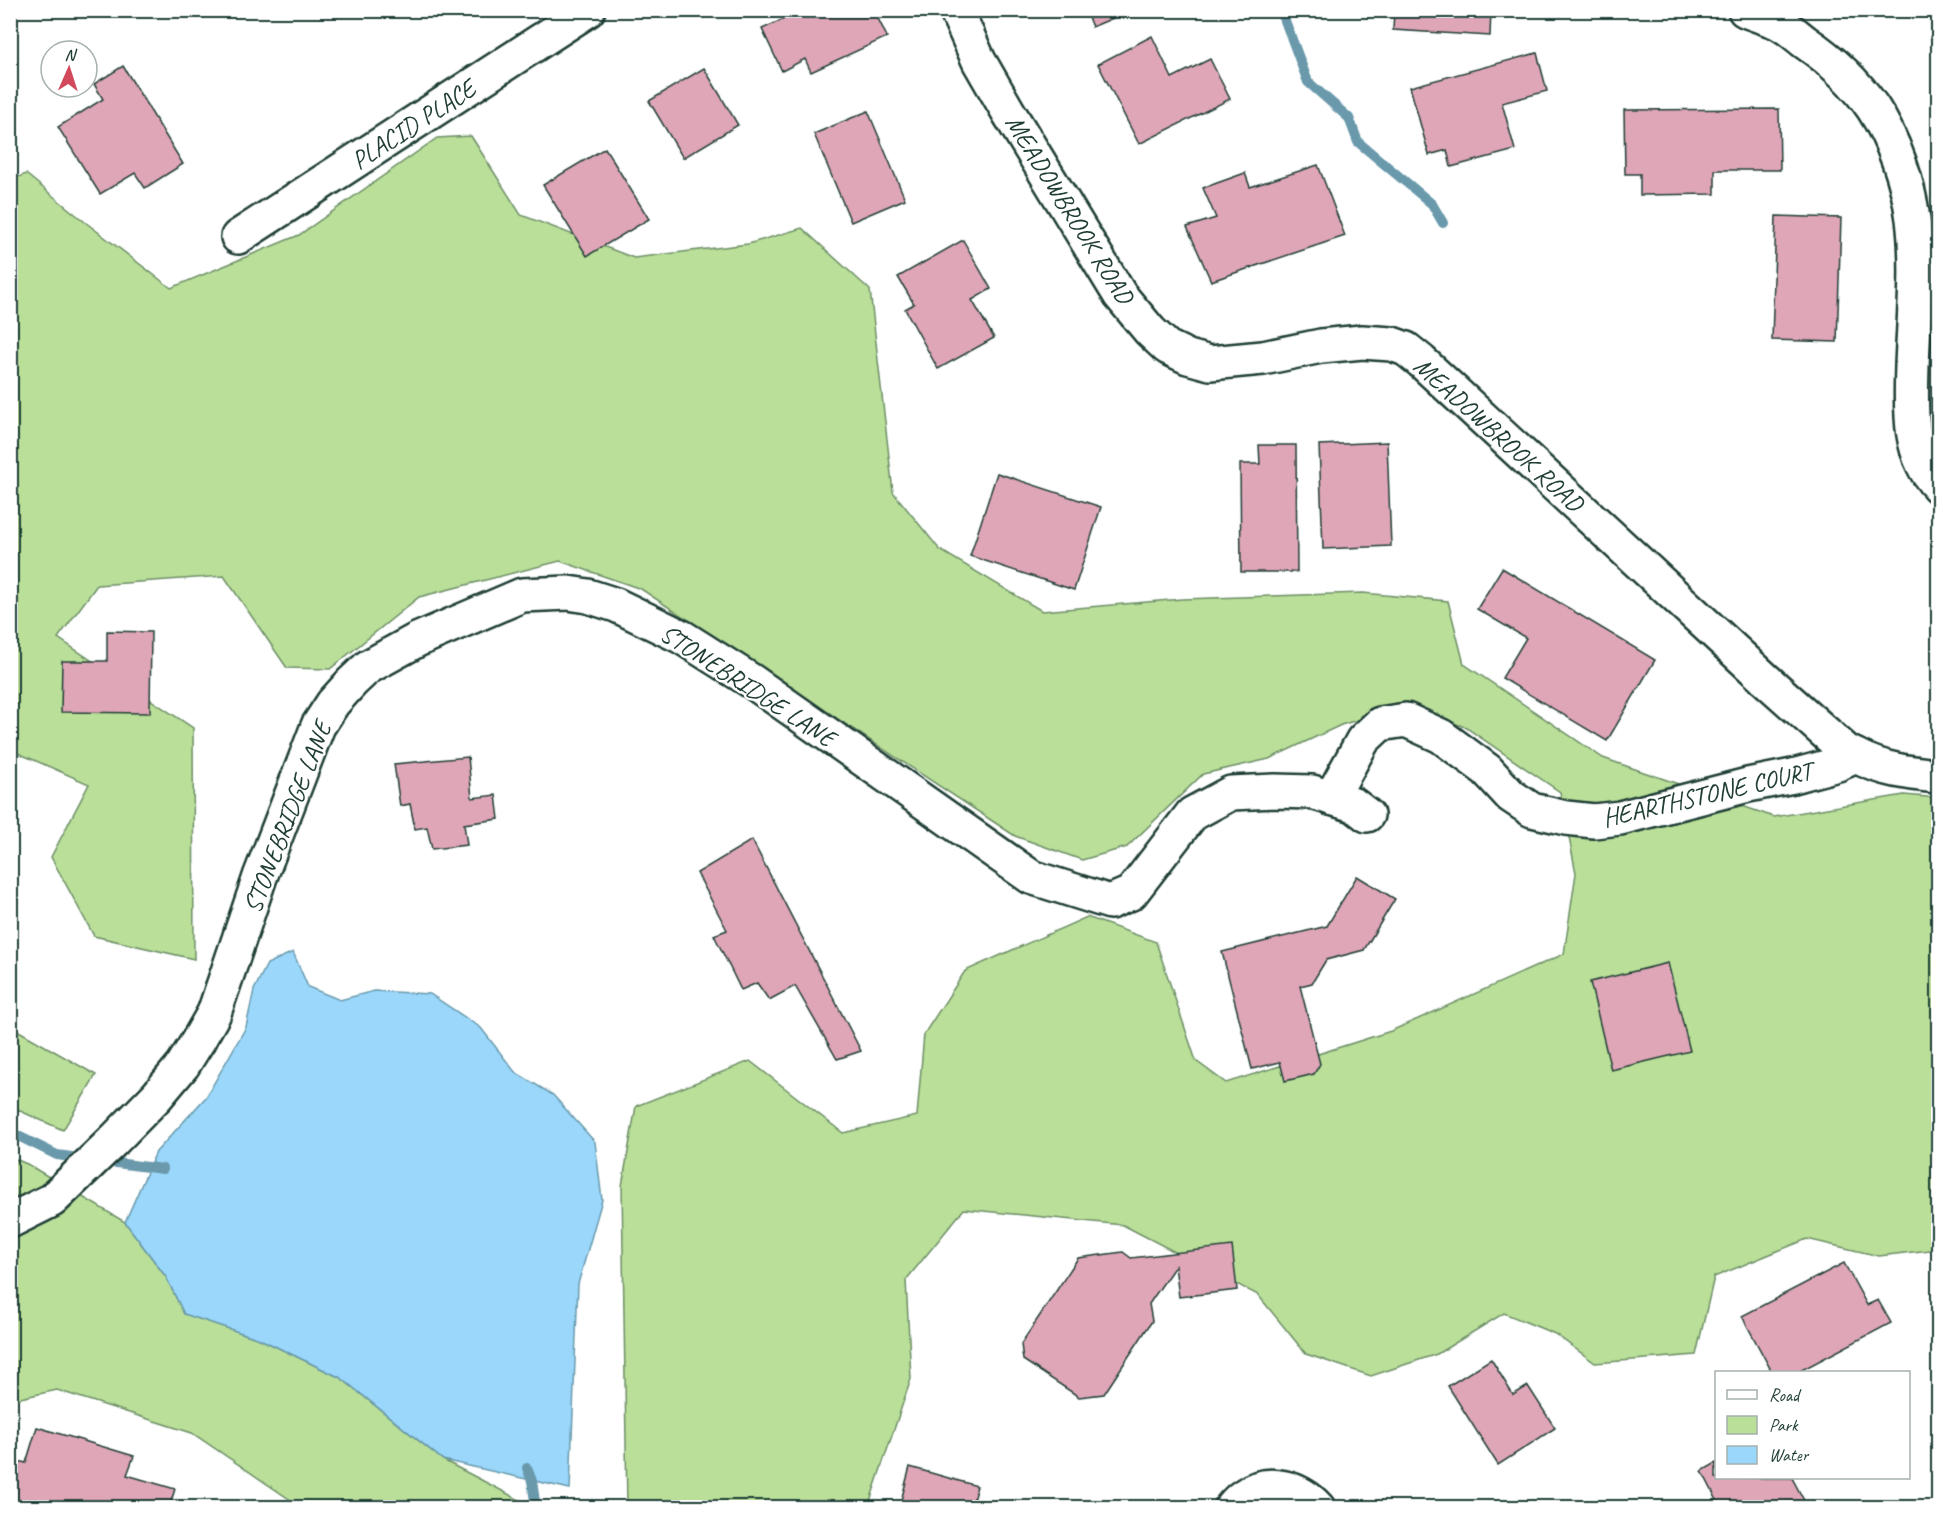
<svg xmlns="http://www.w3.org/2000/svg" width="1949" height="1518" viewBox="0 0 1949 1518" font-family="Caveat,sans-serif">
<rect width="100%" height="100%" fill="#fff"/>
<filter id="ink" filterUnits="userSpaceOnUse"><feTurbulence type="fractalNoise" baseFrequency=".0167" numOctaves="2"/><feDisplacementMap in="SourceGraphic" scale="12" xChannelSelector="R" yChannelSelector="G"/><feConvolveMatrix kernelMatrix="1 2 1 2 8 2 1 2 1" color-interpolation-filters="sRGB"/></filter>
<g filter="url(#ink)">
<g fill="#badf99" stroke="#6c8e66" stroke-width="1.5">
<polygon points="471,136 521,215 634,258 748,244 802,228 870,290 893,492 940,550 1042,611 1182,599 1363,593 1448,601 1464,664 1603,758 1774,817 1904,795 1938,798 1938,1249 1879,1256 1807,1239 1714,1277 1696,1355 1595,1363 1555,1334 1504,1313 1437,1354 1371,1376 1306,1354 1258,1295 1123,1225 964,1209 906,1280 911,1379 868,1507 627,1507 622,1186 636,1106 750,1061 843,1133 917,1116 924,1034 965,971 1087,917 1156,942 1196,1061 1226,1083 1391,1031 1564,954 1576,873 1560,792 1465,727 1403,706 1341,725 1269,759 1203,774 1127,847 1082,860 1015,836 641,589 560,561 419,597 330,669 287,668 224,576 97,585 58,638 193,728 194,959 94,936 51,857 89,784 11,750 11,180 26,174 85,222 171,288 299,235 437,138"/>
<polygon points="10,1026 96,1075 63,1130 11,1107"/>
<polygon points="10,1157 27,1164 125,1222 166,1277 184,1314 260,1339 341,1378 443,1460 533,1507 301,1507 192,1433 57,1390 11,1400"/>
</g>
<polygon fill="#9ad7fb" stroke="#6999ab" stroke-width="1.5" points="293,952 308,987 340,1000 374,991 430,994 481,1028 515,1072 553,1095 595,1142 602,1200 578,1284 570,1489 443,1460 341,1378 260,1339 184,1314 166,1277 125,1222 156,1152 206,1097 246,1027 254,990 267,964"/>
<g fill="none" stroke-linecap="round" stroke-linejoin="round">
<g stroke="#6999ab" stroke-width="10">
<polyline points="1281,10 1308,82 1349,118 1358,142 1432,204 1443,223"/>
<polyline points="10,1132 57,1155 86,1159"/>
<polyline points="101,1161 163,1169"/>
<polyline points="527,1468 532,1481 536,1508"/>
</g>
</g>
<g fill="#dfa6b7" stroke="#1f3d34" stroke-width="1.5">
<polygon points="803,10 874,10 887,37 811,72 805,59 782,71 762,29"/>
<polygon points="1085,10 1132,10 1092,27"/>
<polygon points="1394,10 1491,10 1490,36 1393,30"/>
<polygon points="1152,36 1172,78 1210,59 1230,99 1139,144 1098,64"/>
<polygon points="1537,53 1547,91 1502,103 1515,150 1451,167 1447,150 1429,155 1410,87"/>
<polygon points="123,66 183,164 145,188 135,173 100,194 58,127 103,99 94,84"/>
<polygon points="704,68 738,125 683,158 649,101"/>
<polygon points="1779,109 1780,170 1715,170 1715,194 1640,195 1640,174 1625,174 1624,110"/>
<polygon points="868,111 905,199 851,222 814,134"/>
<polygon points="605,148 649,219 587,256 543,185"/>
<polygon points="1318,165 1345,236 1211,281 1187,227 1216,218 1203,188 1245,173 1250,187"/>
<polygon points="1776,216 1841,218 1837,342 1772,340"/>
<polygon points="963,240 991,289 972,300 994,338 938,369 905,309 914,304 898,277"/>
<polygon points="1387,442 1391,546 1323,549 1319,445"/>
<polygon points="1259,445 1296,445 1297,572 1241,572 1240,464 1260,464"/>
<polygon points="997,473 1101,507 1074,590 970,556"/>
<polygon points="1502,568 1655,660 1607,741 1502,678 1526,638 1477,609"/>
<polygon points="107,631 151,632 150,713 61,712 62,661 107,661"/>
<polygon points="468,757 472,798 496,795 499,819 464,824 467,845 432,849 427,827 415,829 410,804 400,806 394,764"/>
<polygon points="752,840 861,1051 837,1059 795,986 769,1000 757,983 741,990 714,935 727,930 697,873"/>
<polygon points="1357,876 1395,899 1364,950 1326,960 1312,983 1300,986 1320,1064 1314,1074 1285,1081 1280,1062 1252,1069 1222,952 1327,926"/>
<polygon points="1668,963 1690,1051 1611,1070 1590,982"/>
<polygon points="1232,1246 1237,1290 1179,1297 1175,1266 1149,1304 1152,1321 1104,1394 1079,1397 1023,1360 1021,1344 1078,1258 1123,1252 1131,1258"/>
<polygon points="1844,1263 1867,1305 1878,1300 1891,1323 1798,1372 1772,1372 1742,1316"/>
<polygon points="1938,1323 1938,1440 1934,1439"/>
<polygon points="1491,1359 1513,1395 1528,1386 1555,1428 1498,1465 1448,1386"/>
<polygon points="37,1427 134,1456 127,1475 175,1489 169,1508 10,1508 10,1459 26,1463"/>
<polygon points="1716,1463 1716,1478 1792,1478 1808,1508 1721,1508 1702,1471"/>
<polygon points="910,1467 977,1486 971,1508 899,1508"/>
</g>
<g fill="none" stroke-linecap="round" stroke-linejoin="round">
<g stroke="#1f3d34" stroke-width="38">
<g id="minor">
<polyline points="956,10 979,61 1009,113 1120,295 1150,331 1167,347 1188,357 1210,363 1263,358 1321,346 1362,342 1392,344 1406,349 1421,361 1765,679 1846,751 1856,756"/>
<path d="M 1745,10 C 1756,15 1769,18 1779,23 C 1789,28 1797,36 1805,42 C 1830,59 1856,83 1873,108 C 1894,140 1908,182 1913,219 C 1919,267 1914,317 1912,365 C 1911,406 1907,454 1938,486"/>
<polyline points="238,237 588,10"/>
<path d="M 1331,798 L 1363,740 L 1380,724 L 1406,720 L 1441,736 L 1487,770 L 1511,796 L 1532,810 L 1566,818 L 1594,821 L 1620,818 L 1748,785 L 1793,776 L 1838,764 L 1856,756 C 1883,770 1909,773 1938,776"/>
<polyline points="10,1221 52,1200 112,1142 157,1096 183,1065 198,1041 214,1013 260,877 318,726 333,703 352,682 368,667 417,640 522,595 568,593 588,596 616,605 682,637 753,682 1031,877 1110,902 1131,893 1192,814 1231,793 1275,791 1312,792 1354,805 1367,815"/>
<path d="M 1231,1508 C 1235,1503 1240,1498 1245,1495 C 1268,1478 1300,1488 1318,1508"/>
</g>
</g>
<use href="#minor" stroke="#fff" stroke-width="33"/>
</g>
</g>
<g text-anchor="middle" stroke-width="4.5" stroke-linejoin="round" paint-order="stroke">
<g font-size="26" fill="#1f3d34" stroke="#fff">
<text transform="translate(413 124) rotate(-33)" y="9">PLACID PLACE</text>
<text transform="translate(1070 209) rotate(58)" y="9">MEADOWBROOK ROAD</text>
<text transform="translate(1499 434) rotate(42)" y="9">MEADOWBROOK ROAD</text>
<text transform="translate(748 685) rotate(33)" y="9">STONEBRIDGE LANE</text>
<text transform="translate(1707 794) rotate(-13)" y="9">HEARTHSTONE COURT</text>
<text transform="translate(287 817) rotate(-69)" y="9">STONEBRIDGE LANE</text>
</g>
</g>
<rect width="1949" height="1518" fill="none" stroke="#fff" stroke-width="36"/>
<rect x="18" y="18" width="1913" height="1482" fill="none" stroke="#1f3d34" stroke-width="2" filter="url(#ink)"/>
<rect x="1715" y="1371" width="195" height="108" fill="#ffffff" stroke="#a5b1ae" stroke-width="1.5"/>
<rect x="1727" y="1390" width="30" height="9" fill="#ffffff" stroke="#a5b1ae" stroke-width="1.5"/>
<text x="1769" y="1401" font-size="18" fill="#1f3d34">Road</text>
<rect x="1727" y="1416" width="30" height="18" fill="#badf99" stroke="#a5b1ae" stroke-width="1.5"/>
<text x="1769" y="1431" font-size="18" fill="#1f3d34">Park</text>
<rect x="1727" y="1446" width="30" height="18" fill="#9ad7fb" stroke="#a5b1ae" stroke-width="1.5"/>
<text x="1769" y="1461" font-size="18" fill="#1f3d34">Water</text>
<g transform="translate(69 69) rotate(3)"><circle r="28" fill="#ffffff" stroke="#a5b1ae" stroke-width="1.5"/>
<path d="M0-4.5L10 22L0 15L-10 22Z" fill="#d1495b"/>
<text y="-9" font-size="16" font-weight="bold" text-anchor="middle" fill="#1f3d34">N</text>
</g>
</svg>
